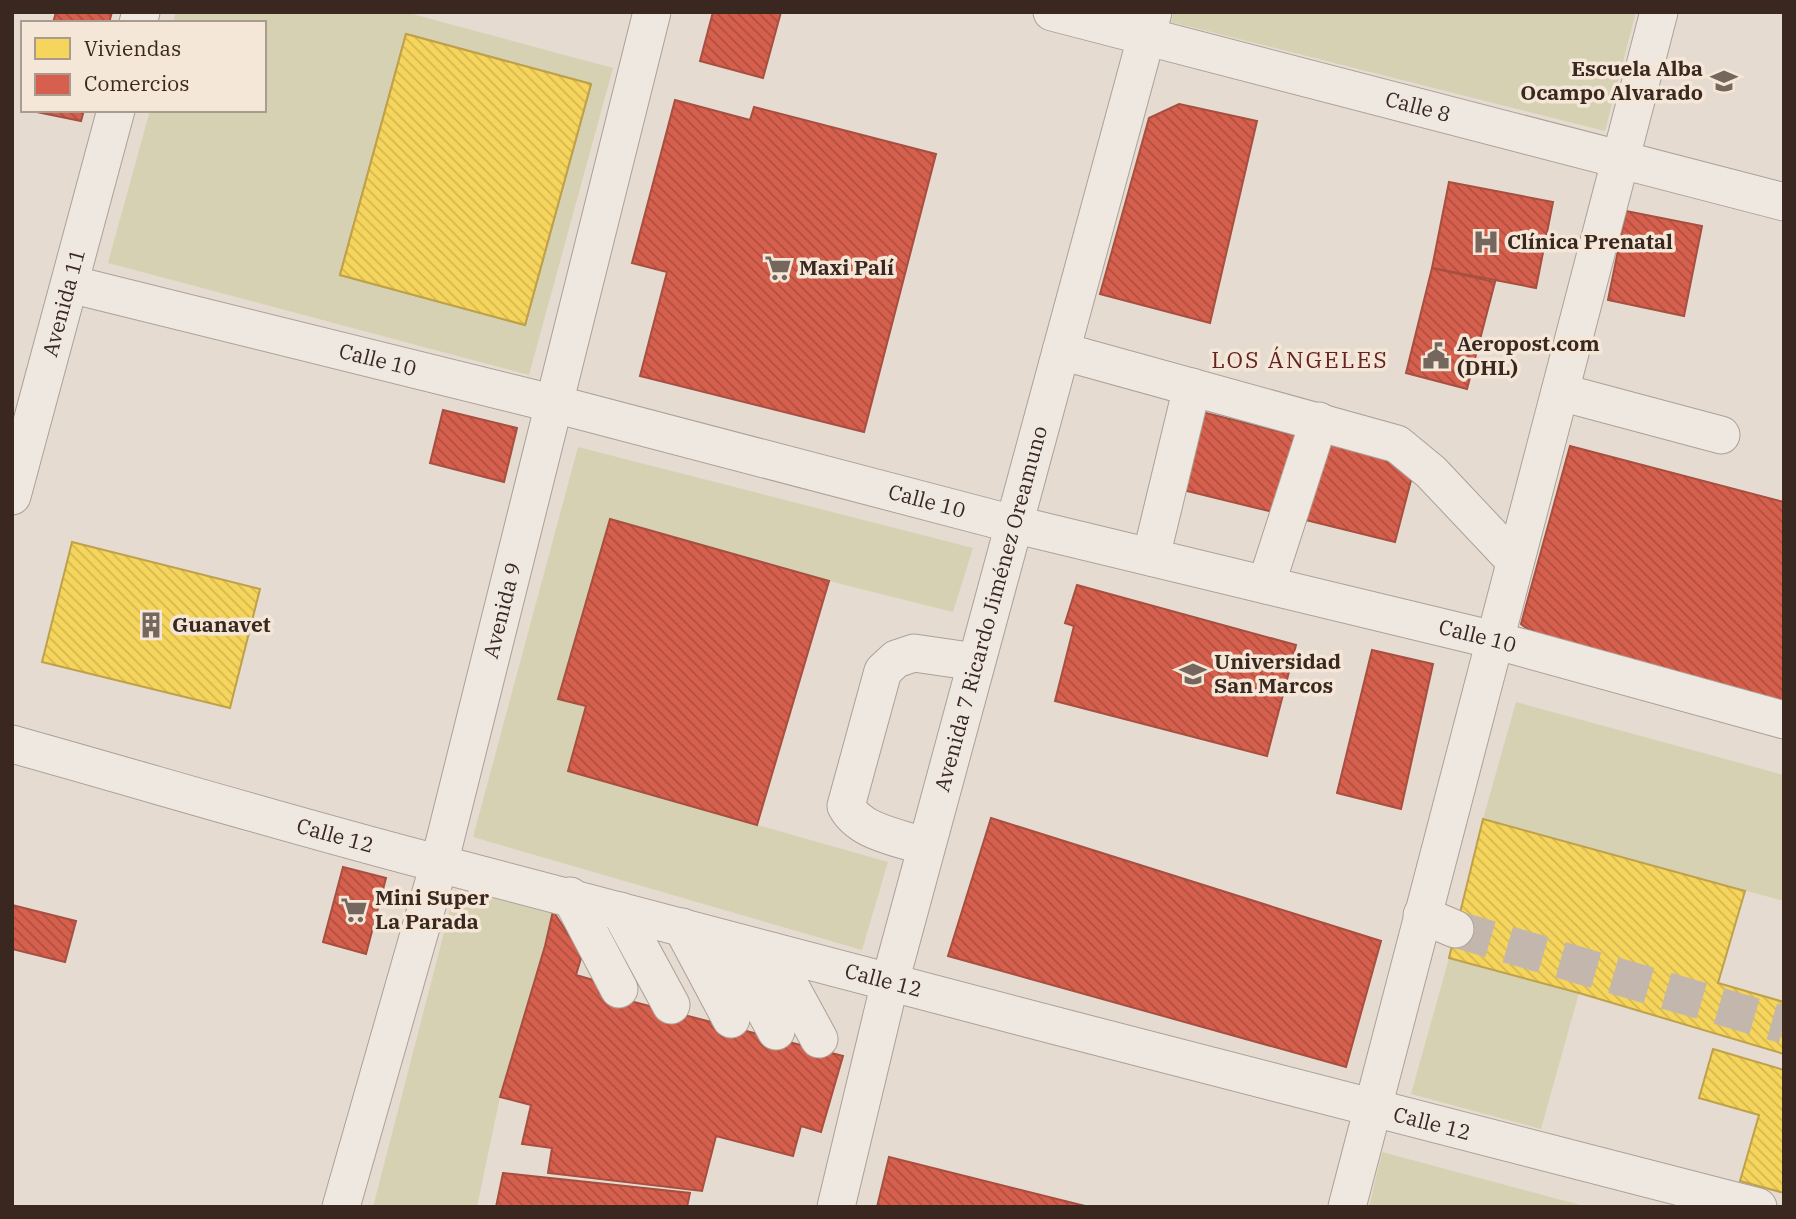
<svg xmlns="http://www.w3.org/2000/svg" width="1796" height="1219" viewBox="0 0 1796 1219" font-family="'IBM Plex Serif',serif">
<defs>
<pattern id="homes-back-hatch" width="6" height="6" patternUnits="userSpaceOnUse" patternTransform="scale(1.75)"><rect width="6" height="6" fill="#f6d55c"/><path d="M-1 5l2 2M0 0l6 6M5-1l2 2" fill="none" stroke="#d4b750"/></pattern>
<pattern id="shops-back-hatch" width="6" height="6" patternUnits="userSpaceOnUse" patternTransform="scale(1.75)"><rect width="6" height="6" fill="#d6604d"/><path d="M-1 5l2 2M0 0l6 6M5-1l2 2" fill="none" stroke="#af4f40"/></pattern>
</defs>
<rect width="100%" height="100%" fill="#e5dbd0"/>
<g fill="#d7d1b3" fill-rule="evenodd">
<path d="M 176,12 L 405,12 L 613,68 L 529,375 L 108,263 L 150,110 L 264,110 L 264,23 L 173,23 ZM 406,34 L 591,84 L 525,325 L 340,275 Z"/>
<polygon points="1174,12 1636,12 1605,131 1171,22"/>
<polygon points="578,447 973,548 953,612 829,581 611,519 558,698 586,706 568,771 888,862 862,950 473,837"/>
<polygon points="1516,702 1784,775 1784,901 1483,819"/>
<polygon points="455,890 553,911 545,946 500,1097 477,1207 373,1207"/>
<polygon points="1449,958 1579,993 1541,1129 1411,1094"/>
<polygon points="1382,1152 1588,1207 1369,1207"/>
</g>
<g fill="url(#homes-back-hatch)" stroke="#bea14a" stroke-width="2">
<polygon points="406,34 591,84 525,325 340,275"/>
<polygon points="406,34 591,84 525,325 340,275"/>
<polygon points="72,542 260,589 230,708 42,662"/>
<polygon points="1483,819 1745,891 1718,983 1784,1002 1784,1054 1579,993 1449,958"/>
<polygon points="1713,1049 1784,1070 1784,1193 1740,1181 1759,1115 1699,1098"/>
</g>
<g fill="url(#shops-back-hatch)" stroke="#a74f40" stroke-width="2">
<polygon points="56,12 112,12 109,23 53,23"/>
<polygon points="713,12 781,12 763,78 700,61"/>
<polygon points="675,100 750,120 754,107 936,154 864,432 640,376 667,272 632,263"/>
<polygon points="1179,104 1257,121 1210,323 1100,294 1149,118"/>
<polygon points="27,110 84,110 81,121"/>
<polygon points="1449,182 1553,202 1536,288 1432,268"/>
<polygon points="1626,211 1702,226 1684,316 1608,300"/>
<polygon points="1432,268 1495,282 1467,389 1406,373"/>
<polygon points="443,410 517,428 504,482 430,463"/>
<polygon points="1202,412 1415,465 1395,542 1183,490"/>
<polygon points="1570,446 1784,502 1784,708 1544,641 1521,624"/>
<polygon points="610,519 829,581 757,825 568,771 586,706 558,699"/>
<polygon points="1077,585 1296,645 1267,756 1055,701 1074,626 1065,623"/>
<polygon points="1372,650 1433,664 1401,809 1337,793"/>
<polygon points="991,818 1381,941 1346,1067 948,956"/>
<polygon points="343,867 386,878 366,954 323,942"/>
<polygon points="12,905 76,921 65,962 12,949"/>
<polygon points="553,911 582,955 576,975 597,981 599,993 843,1056 821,1132 801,1126 793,1156 716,1136 702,1191 548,1173 552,1148 522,1144 531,1105 500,1097 545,946"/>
<polygon points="889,1157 1089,1207 877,1207"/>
<polygon points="503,1173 690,1193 687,1207 496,1207"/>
</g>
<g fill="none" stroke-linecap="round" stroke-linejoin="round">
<polyline stroke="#c3b7ad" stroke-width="37" stroke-dasharray="37 18" stroke-linecap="butt" points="1455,929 1784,1025"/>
<g stroke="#aba198" stroke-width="39">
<g id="minor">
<path id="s1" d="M 1052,12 L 1784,202"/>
<polyline points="138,23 141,12"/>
<path id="s2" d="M 70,284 L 555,404 L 1013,524 L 1494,640 L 1784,720"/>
<polyline points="1061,351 1397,444 1431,472 1515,561"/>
<polyline points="1560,392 1721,435"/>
<path id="s3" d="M 12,496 L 116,110"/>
<polyline points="1151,557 1192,387"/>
<polyline points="1266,585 1319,421"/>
<path id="s4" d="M 12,744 C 155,784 297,827 440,864 C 879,979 1318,1096 1758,1207"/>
<path d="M 926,847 C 899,837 860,833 846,806 L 883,671 L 896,659 L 914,653 L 976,662"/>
<polyline points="570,896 619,989"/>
<polyline points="620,911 671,1005"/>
<polyline points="1422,915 1455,929"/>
<polyline points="682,927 731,1019"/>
<polyline points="727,941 776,1031"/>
<polyline points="771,951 819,1039"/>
<path id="s5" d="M 341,1207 L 439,864 L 652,12"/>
<path id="s6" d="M 836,1207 L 890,982 L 1153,12"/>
<polyline points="1347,1207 1659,12"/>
</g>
</g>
<use href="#minor" stroke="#eee8e1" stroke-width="37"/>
</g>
<defs>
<g id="school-bare" transform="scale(2.1)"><path d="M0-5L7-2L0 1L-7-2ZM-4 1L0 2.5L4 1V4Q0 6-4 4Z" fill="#76675e" stroke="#f5e7d7" stroke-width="2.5" paint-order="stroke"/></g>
<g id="hospital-bare" transform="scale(2.1)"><path d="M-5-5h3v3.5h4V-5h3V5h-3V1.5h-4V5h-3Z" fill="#76675e" stroke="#f5e7d7" stroke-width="2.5" paint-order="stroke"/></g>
<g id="supermarket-bare" transform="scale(2.1)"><path d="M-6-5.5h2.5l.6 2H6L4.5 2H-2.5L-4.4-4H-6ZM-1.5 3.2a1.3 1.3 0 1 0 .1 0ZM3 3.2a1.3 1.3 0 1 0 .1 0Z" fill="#76675e" stroke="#f5e7d7" stroke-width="2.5" paint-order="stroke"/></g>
<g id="civic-bare" transform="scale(2.1)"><path d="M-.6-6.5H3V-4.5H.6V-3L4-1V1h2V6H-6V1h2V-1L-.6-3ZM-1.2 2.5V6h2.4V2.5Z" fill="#76675e" stroke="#f5e7d7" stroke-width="2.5" paint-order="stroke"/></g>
<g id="building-bare" transform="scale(2.1)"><path d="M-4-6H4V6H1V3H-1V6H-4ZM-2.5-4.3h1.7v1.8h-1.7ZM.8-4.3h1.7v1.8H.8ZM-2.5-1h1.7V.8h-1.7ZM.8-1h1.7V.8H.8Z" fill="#76675e" stroke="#f5e7d7" stroke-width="2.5" paint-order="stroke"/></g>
<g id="university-bare" transform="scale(2.1)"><path d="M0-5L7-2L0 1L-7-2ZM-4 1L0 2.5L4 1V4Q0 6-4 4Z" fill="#76675e" stroke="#f5e7d7" stroke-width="2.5" paint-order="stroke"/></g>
</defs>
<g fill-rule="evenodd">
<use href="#school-bare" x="1724" y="81"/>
<use href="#hospital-bare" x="1486" y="242"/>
<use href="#supermarket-bare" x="778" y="268"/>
<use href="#civic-bare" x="1436" y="356"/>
<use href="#building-bare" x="151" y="625"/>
<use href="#university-bare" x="1193" y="674"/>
<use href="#supermarket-bare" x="354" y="910"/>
</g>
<g text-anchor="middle" stroke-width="7" stroke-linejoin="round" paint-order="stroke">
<g font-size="21" font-weight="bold" fill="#3a2820" stroke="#f5e7d7" text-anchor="start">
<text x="1703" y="76" text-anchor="end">Escuela Alba<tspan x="1703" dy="24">Ocampo Alvarado</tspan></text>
<text x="1507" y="249">Clínica Prenatal</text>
<text x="799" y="275">Maxi Palí</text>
<text x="1457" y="351">Aeropost.com<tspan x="1457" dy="24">(DHL)</tspan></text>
<text x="172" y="632">Guanavet</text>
<text x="1214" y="669">Universidad<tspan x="1214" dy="24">San Marcos</tspan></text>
<text x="375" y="905">Mini Super<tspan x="375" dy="24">La Parada</tspan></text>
</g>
<g font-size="21" fill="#3a2820" stroke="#f5e7d7">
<text dy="7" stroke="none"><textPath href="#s1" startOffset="378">Calle 8</textPath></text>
<text dy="7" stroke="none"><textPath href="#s3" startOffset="200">Avenida 11</textPath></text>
<text dy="7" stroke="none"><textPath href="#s2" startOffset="317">Calle 10</textPath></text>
<text dy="7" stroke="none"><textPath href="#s2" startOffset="884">Calle 10</textPath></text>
<text dy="7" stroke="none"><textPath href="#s6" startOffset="618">Avenida 7 Ricardo Jiménez Oreamuno</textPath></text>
<text dy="7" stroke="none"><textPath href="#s5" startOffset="618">Avenida 9</textPath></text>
<text dy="7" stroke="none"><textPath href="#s2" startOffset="1451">Calle 10</textPath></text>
<text dy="7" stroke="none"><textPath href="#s4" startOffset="336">Calle 12</textPath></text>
<text dy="7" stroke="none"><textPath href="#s4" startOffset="903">Calle 12</textPath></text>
<text dy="7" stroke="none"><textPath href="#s4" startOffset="1470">Calle 12</textPath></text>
</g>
<g font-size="23" letter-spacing="2" fill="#652321" stroke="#f5e7d7">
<text x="1300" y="368">LOS ÁNGELES</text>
</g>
</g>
<rect width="1796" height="1219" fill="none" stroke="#3a2820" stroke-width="28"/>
<rect x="21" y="21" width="245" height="91" fill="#f5e7d7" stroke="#aa9b8e" stroke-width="2"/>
<rect x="35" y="38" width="35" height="21" fill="#f6d55c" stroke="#aa9b8e" stroke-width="2"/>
<text x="84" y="56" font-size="21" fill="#3a2820">Viviendas</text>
<rect x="35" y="74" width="35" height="21" fill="#d6604d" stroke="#aa9b8e" stroke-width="2"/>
<text x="84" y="91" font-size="21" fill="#3a2820">Comercios</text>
</svg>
